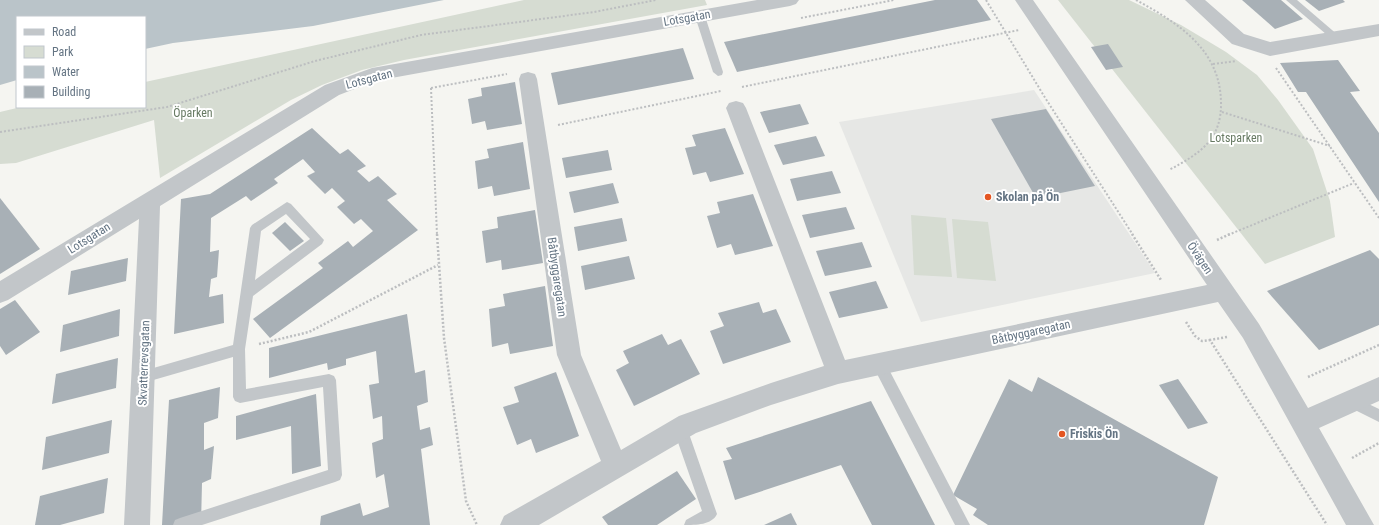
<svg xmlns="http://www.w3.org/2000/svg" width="1379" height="525" viewBox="0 0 1379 525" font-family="'Roboto Condensed',sans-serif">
<rect width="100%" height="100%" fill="#f5f5f1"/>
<polygon fill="#e6e7e5" points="1034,90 1155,273 921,322 839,122"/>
<g fill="#d6dcd2">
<polygon points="524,0 705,0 707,5 404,60 362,70 322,85 291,100 160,178 154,120 16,163 0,164 0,112 21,107 145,107 145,82"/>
<polygon points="1058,0 1129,0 1181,25 1226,52 1257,75 1278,100 1313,149 1330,201 1335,237 1265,264"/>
<polygon points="911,215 946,218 952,277 914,275"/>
<polygon points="952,219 988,222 996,281 957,278"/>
</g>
<polygon fill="#bac4c9" points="0,0 444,0 313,26 173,43 145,49 145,17 17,17 17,80 0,85"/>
<g fill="#a8b0b6">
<polygon points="935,0 977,0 991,20 737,72 724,42"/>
<polygon points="1242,0 1281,0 1303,19 1275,29"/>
<polygon points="1305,0 1343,0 1345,2 1319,11"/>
<polygon points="1108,44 1123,67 1106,70 1091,47"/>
<polygon points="683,48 694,79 558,105 551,73"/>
<polygon points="1338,60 1360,91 1350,92 1379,133 1379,202 1306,92 1298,92 1280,63"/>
<polygon points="515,82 522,124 487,130 485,121 472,124 468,99 482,96 481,88"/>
<polygon points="800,104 809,124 769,133 760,112"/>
<polygon points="1046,109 1095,186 1036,198 991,119"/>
<polygon points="312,128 340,154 348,149 366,166 357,171 369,182 378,176 397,194 387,200 418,230 270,338 253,319 323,268 318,263 348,241 353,247 373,231 361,219 354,224 337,207 345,201 332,188 325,194 307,176 315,172 303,159 274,179 278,183 251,201 246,196 211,218 210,252 219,250 217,277 211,279 209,297 223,294 224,323 174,334 181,199 210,194"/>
<polygon points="725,128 744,174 710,182 706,172 693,175 685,148 696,146 692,135"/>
<polygon points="816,136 825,156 783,165 774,145"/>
<polygon points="523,142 530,189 494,196 492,186 478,189 475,161 489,158 487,149"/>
<polygon points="608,150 612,170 566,178 562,158"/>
<polygon points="832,171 841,193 797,201 790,179"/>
<polygon points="613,183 619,203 574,213 569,192"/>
<polygon points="753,194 773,246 735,255 731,244 717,248 707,216 720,213 717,202"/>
<polygon points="0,198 40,249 0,274"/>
<polygon points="846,207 855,229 810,238 802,215"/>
<polygon points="535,210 543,263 502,270 501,260 486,263 482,231 498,228 497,217"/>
<polygon points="622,218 627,241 578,251 574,227"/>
<polygon points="285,222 304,241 290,251 272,233"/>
<polygon points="862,242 872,267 825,276 816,251"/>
<polygon points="1370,250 1379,259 1379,325 1319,350 1267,291"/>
<polygon points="629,256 635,279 585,290 581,266"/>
<polygon points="128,258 126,281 68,295 71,271"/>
<polygon points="876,281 888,308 839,318 829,292"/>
<polygon points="545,286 553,346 510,354 508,343 492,347 489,309 505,306 503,294"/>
<polygon points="15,300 40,332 6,355 0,346 0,309"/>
<polygon points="759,302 763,313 776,309 791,342 723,364 710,331 724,326 718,313"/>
<polygon points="120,309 119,336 60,352 63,325"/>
<polygon points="407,314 415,373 425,370 428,402 417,406 420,430 430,427 433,445 421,449 430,525 320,525 321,516 360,503 363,516 389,507 384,474 376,478 372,443 383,439 382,416 373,419 369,385 379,383 376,351 346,359 346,365 328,370 327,363 269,378 269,348"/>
<polygon points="662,334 668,345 681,339 700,374 634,406 616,370 629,363 623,351"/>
<polygon points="118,358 116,388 52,404 56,374"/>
<polygon points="556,372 579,436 536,453 531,439 517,445 503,407 519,402 514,387"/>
<polygon points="1038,377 1218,477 1204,525 988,525 973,515 977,509 953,495 1009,379 1032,392"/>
<polygon points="1178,379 1208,423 1188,429 1159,385"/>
<polygon points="220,387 218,418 204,423 204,450 214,446 211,479 202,483 201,525 162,525 169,400"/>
<polygon points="316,394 321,466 292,474 291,426 236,440 236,416"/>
<polygon points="871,401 935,525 872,525 841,465 735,500 723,461 732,459 726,448"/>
<polygon points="112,420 109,453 42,470 46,437"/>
<polygon points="677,471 696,499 657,525 608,525 602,517"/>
<polygon points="108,478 104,513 60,525 35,525 40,496"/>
<polygon points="791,513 797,525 764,525"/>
</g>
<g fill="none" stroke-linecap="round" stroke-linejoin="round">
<g stroke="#bcbec0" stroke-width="2" stroke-dasharray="2 2" stroke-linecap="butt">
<polyline points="986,0 1044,96 1133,235"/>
<path d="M 1136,0 C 1178,23 1220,49 1221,102 C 1222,140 1199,154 1169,170"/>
<polyline points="801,18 894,0"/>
<polyline points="1213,64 1236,61"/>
<polyline points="1276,68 1379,218"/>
<polyline points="742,87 1019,30"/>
<polyline points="431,88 507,74"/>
<polyline points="431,88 437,235"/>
<polyline points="1222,112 1330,146"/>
<polyline points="558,125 721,91"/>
<polyline points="0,132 167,107 315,61 421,35 594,12 656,0"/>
<polyline points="1228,235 1354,183"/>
</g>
<g stroke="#bcbec0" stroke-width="2.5" stroke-dasharray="2 2" stroke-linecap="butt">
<polyline points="437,234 444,338 466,501 477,525"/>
<polyline points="1132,234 1161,280"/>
<polyline points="1217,240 1230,234"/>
<polyline points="1186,322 1195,336 1202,341 1210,340"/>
<polyline points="1227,337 1210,340 1327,525"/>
<polyline points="259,344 309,332 438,265"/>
<polyline points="1308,377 1379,345"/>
<polyline points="1352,458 1379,443"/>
</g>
<g fill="#c2c6c9" fill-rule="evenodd">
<polygon points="1286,0 1297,0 1339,36 1341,38 1339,40 1333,40"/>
<polygon points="700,13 705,16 723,72 722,75 718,76 713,72 695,16"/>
<path d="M 287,202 L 291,204 L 324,240 L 322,244 L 253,296 L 245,349 L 246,389 L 329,374 L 334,376 L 336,380 L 342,475 L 340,480 L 335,482 L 202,525 L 173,525 L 175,520 L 180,518 L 328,470 L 323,387 L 240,403 L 235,401 L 233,397 L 233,357 L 143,383 L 138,381 L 136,377 L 138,373 L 143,371 L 233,345 L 250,228 L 252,225 ZM 286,214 L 310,239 L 255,280 L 261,231 Z"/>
<polygon points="879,358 884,360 970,525 955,525 874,368 873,364 874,360"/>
<polygon points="1352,396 1379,409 1379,422 1347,406 1345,402 1347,398"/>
<path d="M 680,421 L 685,423 L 687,428 L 717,514 C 712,525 696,525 684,525 L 686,520 L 702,511 L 673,428 L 675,423 Z"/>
</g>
<g fill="#c2c6c9" fill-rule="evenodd">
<polygon points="757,0 799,0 796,4 790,6 375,81 339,95 160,206 150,525 124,525 139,219 8,300 0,303 0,281 325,85 372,68"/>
<polygon points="1015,0 1033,0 1259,324 1308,408 1379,377 1379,401 1319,428 1374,525 1346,525 1243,338 1218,302 838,384 771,405 696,433 539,525 500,525 504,516 601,461 557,355 519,79 521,74 528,72 535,74 537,79 581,355 621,450 679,416 771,383 824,366 726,108 729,103 736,101 743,103 746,108 845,360 1207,285"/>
<polygon points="1185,0 1205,0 1244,34 1270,42 1379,24 1379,36 1270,56 1232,44"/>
</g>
</g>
<g fill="#e45622" stroke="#fff" stroke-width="1.5">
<circle cx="988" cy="197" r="4"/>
<circle cx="1062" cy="434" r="4"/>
</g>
<g text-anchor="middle" stroke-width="4" stroke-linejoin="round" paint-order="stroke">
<g font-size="12" fill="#647483" stroke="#fff">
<text transform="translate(687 18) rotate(-10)" y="4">Lotsgatan</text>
<text transform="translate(369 79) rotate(-15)" y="4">Lotsgatan</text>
<text transform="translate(89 238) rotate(-32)" y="4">Lotsgatan</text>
<text transform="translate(1200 258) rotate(56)" y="4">Övägen</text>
<text transform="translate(557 277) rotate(82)" y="4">Båtbyggaregatan</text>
<text transform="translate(1031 332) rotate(-12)" y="4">Båtbyggaregatan</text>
<text transform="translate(144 363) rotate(-88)" y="4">Skvatterrevsgatan</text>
</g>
<g font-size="12" fill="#677a63" stroke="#fff">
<text x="193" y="117">Öparken</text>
<text x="1236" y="142">Lotsparken</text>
</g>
<g font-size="12" font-weight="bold" fill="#647483" stroke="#fff" text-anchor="start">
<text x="996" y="201">Skolan på Ön</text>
<text x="1070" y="438">Friskis Ön</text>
</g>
</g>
<rect x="16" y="16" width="130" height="92" fill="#ffffff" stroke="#c1c7cd"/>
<rect x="24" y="29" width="20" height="6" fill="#c2c6c9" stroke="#c1c7cd"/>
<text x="52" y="36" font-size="12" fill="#647483">Road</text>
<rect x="24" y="46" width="20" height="12" fill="#d6dcd2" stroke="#c1c7cd"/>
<text x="52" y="56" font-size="12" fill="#647483">Park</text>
<rect x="24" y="66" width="20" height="12" fill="#bac4c9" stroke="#c1c7cd"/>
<text x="52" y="76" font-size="12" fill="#647483">Water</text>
<rect x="24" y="86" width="20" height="12" fill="#a8b0b6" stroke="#c1c7cd"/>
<text x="52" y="96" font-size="12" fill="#647483">Building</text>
</svg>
